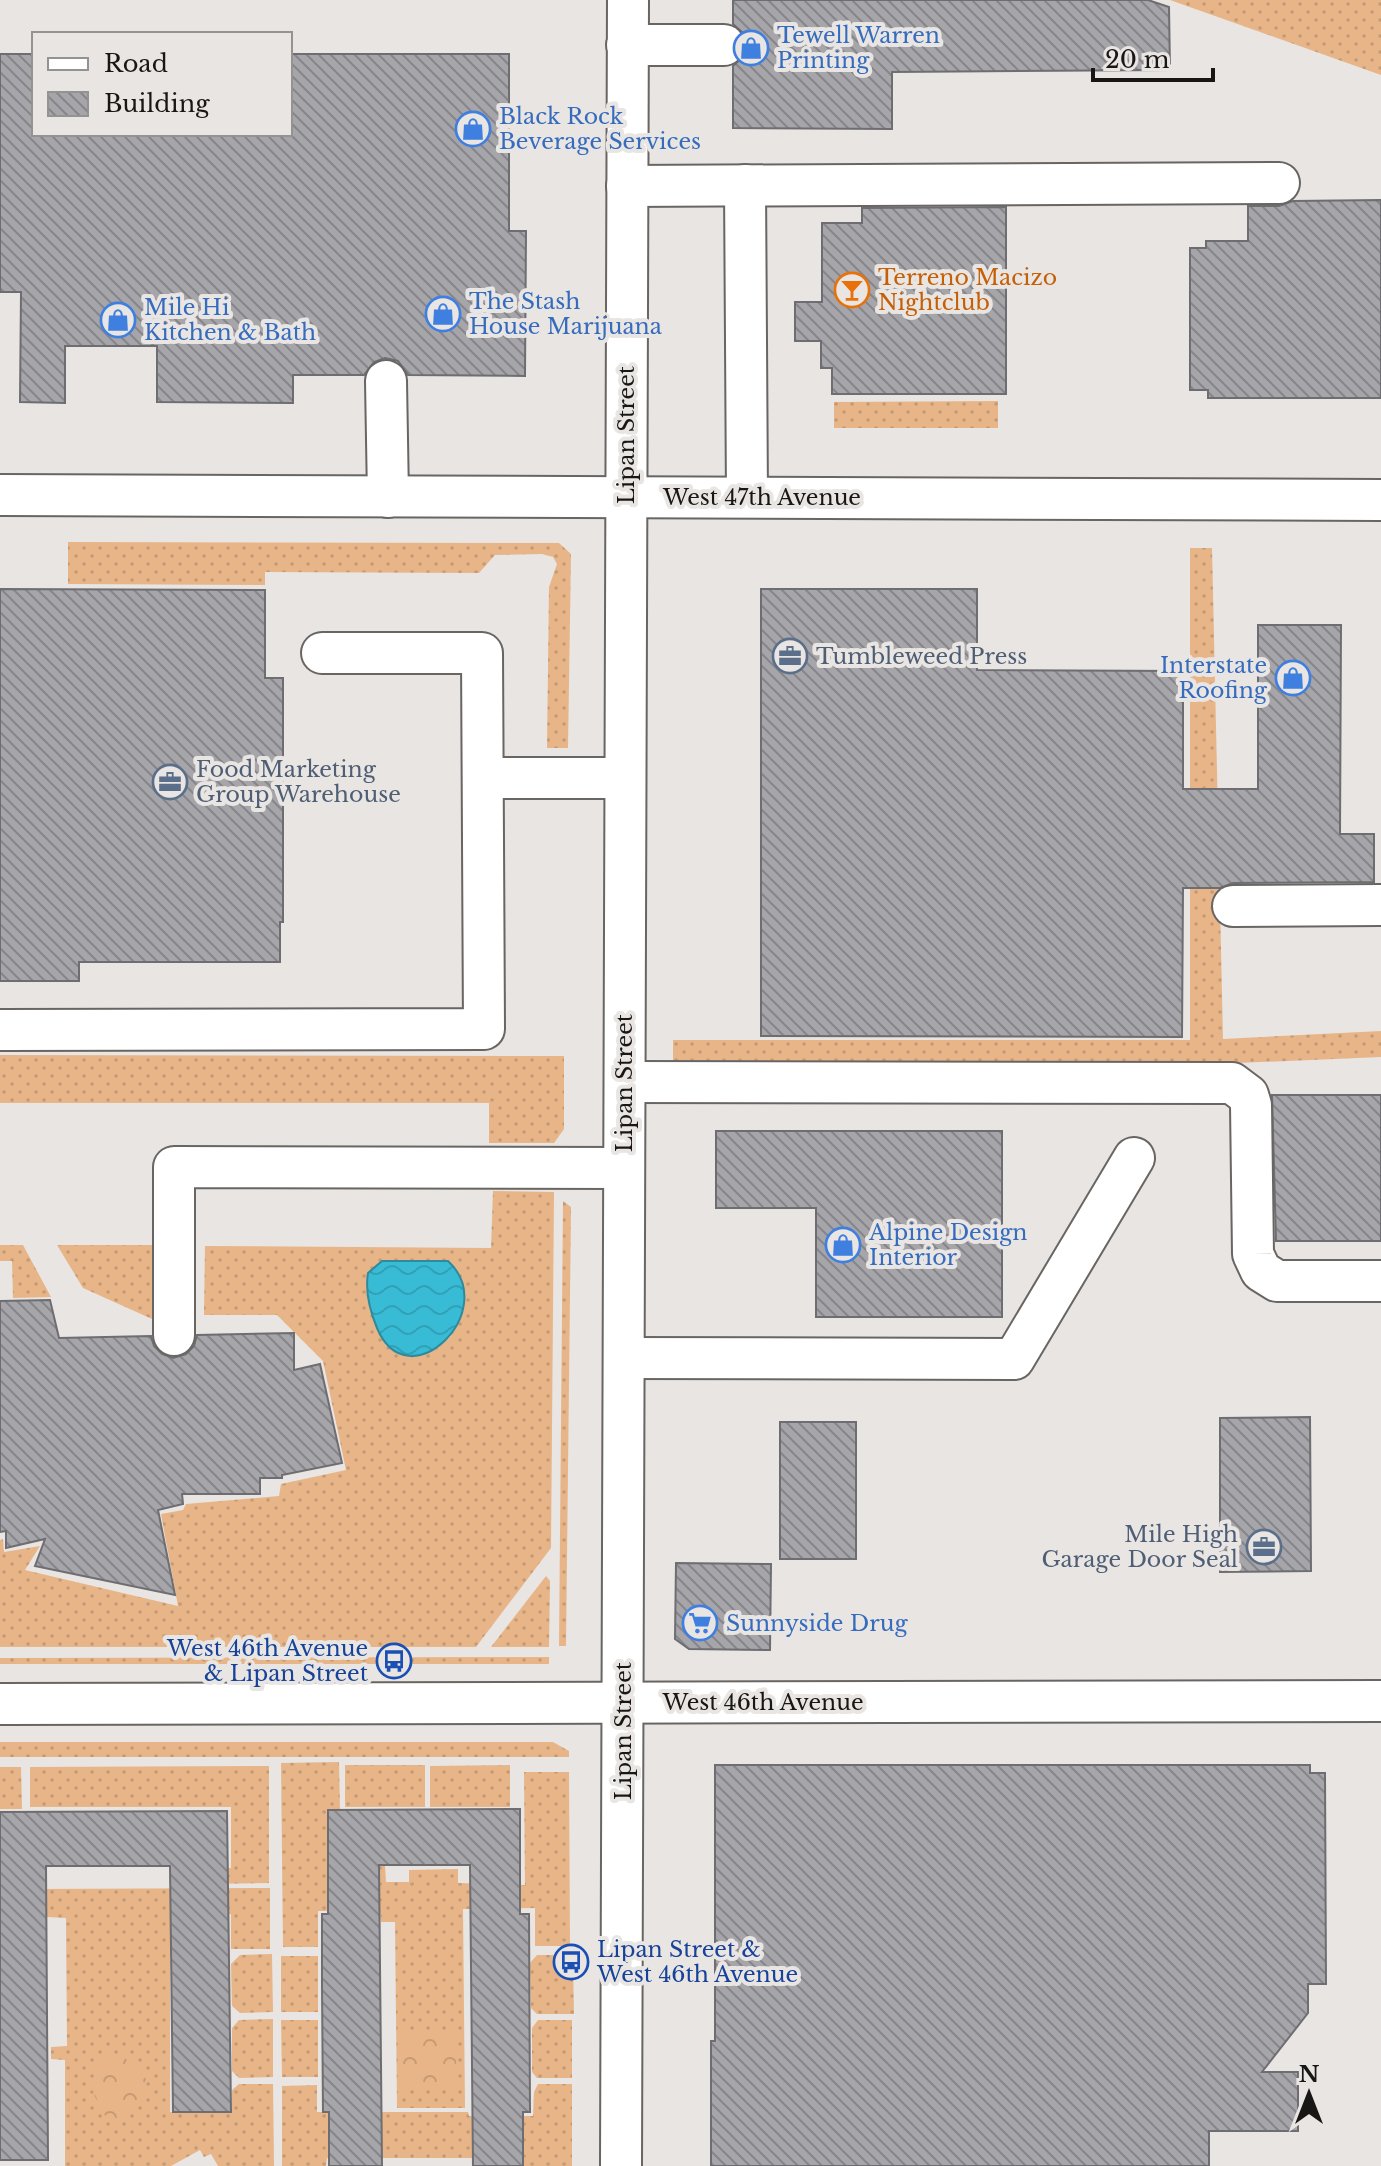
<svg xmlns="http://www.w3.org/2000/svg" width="1381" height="2166" viewBox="0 0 1381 2166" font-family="'Libre Baskerville',serif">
<defs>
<pattern id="grass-dots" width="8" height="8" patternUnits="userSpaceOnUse" patternTransform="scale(2)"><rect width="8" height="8" fill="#e8b588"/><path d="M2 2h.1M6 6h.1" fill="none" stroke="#c69b74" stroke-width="1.8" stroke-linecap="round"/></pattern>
<pattern id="park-crowns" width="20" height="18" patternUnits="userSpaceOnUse" patternTransform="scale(2)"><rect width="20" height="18" fill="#e8b588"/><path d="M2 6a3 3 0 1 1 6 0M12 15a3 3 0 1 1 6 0" fill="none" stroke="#c69b74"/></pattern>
<pattern id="water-waves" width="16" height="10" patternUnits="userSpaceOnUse" patternTransform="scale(2)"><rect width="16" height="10" fill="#38bcd6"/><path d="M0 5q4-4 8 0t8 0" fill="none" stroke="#31a1b7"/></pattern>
<pattern id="building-back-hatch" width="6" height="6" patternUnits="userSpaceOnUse" patternTransform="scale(2)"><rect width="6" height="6" fill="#a6a5aa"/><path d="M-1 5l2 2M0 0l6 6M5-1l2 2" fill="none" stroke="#868589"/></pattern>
</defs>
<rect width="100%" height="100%" fill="#e9e5e2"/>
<g fill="url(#grass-dots)" fill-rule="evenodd">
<polygon points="1170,0 1381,0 1381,75"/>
<polygon points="998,401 998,428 834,428 834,402"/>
<polygon points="68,542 559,543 571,554 568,748 547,748 549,587 557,564 553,557 542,554 495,555 479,573 265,572 265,585 68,584"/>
<polygon points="1190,548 1212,548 1223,1039 1381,1031 1381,1057 1237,1063 673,1062 673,1040 1190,1040"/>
<polygon points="0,1055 564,1056 564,1129 554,1143 489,1143 489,1103 0,1103"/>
<path d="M 493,1191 L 554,1192 L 551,1548 L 476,1647 L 0,1647 L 0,1540 L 3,1539 L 4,1552 L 40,1546 L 25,1570 L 178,1606 L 161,1514 L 183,1510 L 186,1504 L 279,1496 L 281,1484 L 346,1470 L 323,1361 L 277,1315 L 204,1315 L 205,1246 L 491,1248 ZM 382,1261 L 389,1261 L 451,1336 C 427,1358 415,1351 386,1346 L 370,1305 L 368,1273 Z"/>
<polygon points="563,1201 571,1207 566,1646 559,1646"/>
<polygon points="0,1245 23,1245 51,1297 13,1298 12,1261 0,1261"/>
<polygon points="57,1245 161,1245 161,1323 83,1288"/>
<polygon points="546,1576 550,1581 549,1647 491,1647"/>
<polygon points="549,1657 549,1664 0,1664 0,1658"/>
<polygon points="0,1742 553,1742 569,1751 569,1757 0,1757"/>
<polygon points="339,1762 340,1809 328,1809 329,1864 385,1866 386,1882 409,1882 409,1870 458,1869 458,1883 525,1885 524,1772 569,1772 570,1946 535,1946 535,1908 463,1909 465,2108 397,2108 395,1922 381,1922 380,1911 318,1911 318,1947 283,1947 281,1763"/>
<rect x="345" y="1765" width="80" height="42"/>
<polygon points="510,1765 510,1807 430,1807 430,1766"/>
<polygon points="269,1766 269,1883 201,1884 201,1869 231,1868 231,1807 30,1807 30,1767"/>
<polygon points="0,1767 21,1767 22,1809 0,1809"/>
<polygon points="0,1868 34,1889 270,1888 270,1949 231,1949 231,1914 170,1914 170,2112 232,2113 232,2090 239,2084 273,2084 274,2166 218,2166 211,2154 204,2157 200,2150 171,2166 65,2166 65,2060 51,2059 51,2047 67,2046 66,1918 47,1917 47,1909 0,1910"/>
<polygon points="272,1954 273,2012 240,2013 232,2006 231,1964 240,1955"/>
<polygon points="537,1955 568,1955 568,1967 573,1967 574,2014 537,2014 531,2008 530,1963"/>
<rect x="281" y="1956" width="37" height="56"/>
<polygon points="273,2019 273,2077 239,2078 232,2071 232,2028 239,2020"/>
<polygon points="281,2020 318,2020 318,2077 282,2077"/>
<polygon points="538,2020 572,2020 572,2078 537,2078 532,2072 532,2028"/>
<polygon points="538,2084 572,2084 572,2166 524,2166 524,2158 327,2158 326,2166 282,2166 282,2086 317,2085 317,2112 468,2112 469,2116 533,2116 534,2092"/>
</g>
<g fill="url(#park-crowns)">
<rect x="401" y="2032" width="55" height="58"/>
<path d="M 121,2054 L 146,2079 L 147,2094 L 123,2117 L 106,2117 C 88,2086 88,2086 105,2055 Z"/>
</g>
<path fill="url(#water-waves)" stroke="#2e8a9c" stroke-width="2" d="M 382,1261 L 448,1261 C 502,1311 408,1402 377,1328 C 370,1311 365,1291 368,1273 Z"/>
<g fill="url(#building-back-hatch)" stroke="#6e6d71" stroke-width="2">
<polygon points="733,0 1148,0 1169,7 1170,70 892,72 892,129 733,128 733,66 743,57 747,46 743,33 733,24"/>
<polygon points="0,54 34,54 34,134 290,134 290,54 509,54 509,231 526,231 525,376 408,375 398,361 385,358 374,362 364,375 293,375 293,403 157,402 157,346 65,346 65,403 20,402 21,292 0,292"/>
<polygon points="1381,200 1381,398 1208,398 1208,390 1190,390 1190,248 1206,248 1206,241 1248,241 1248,206 1279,206 1293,201"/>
<polygon points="1006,207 1006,394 832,394 832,368 821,368 821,341 795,341 795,302 822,302 822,223 862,223 862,208"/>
<polygon points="0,589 265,590 265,678 283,678 283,922 280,922 280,962 79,962 79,981 0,981"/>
<polygon points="761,589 977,589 977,670 1183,671 1183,789 1258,789 1258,625 1341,625 1340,834 1374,834 1374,882 1233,883 1220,888 1183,888 1182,1037 761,1036"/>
<polygon points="1272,1095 1381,1095 1381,1241 1276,1241"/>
<polygon points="716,1131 1002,1131 1002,1317 816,1317 816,1208 716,1208"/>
<polygon points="50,1300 59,1338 151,1336 154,1346 162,1354 173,1358 186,1354 194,1346 197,1335 294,1333 294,1370 320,1364 342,1463 282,1475 282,1478 260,1478 260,1494 182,1494 183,1504 158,1510 175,1595 35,1566 45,1539 6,1548 6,1531 0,1532 0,1301"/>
<polygon points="1310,1417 1311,1571 1220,1572 1220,1418"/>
<rect x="780" y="1422" width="76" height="137"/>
<polygon points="676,1563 771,1564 770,1650 689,1649 675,1639"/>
<polygon points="715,1765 1310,1765 1310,1773 1325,1773 1326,1984 1308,1984 1308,2013 1262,2072 1298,2072 1298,2131 1209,2131 1209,2166 711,2166 711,2041 715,2041"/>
<polygon points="520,1809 520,1914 529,1914 530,2112 523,2112 523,2166 473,2166 470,1865 379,1865 382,2166 329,2166 329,2112 323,2112 322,1984 322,1914 328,1914 328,1810"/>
<polygon points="227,1811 231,2112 173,2112 170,1866 46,1866 48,2160 0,2160 0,1812"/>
</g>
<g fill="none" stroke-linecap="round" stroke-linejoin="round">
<g stroke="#686562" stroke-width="44">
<g id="minor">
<polyline points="627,45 724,45"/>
<polyline points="745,185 747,497"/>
<polyline points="627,186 1279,183"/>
<polyline points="386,381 388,497"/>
<polyline points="0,495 1381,500"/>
<polyline points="483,778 625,778"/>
<polyline points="1233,906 1381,905"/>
<polyline points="0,1030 484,1029 482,653 322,653"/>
<polyline points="625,1082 1232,1083 1248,1095 1251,1105 1253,1254 1261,1271 1277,1281 1381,1281"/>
<polyline points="174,1335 174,1167 624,1168"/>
<polyline points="624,1358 1014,1359 1134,1158"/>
<polyline points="0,1704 1381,1701"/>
<polyline points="621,2166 628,0"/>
</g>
</g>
<use href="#minor" stroke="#fff" stroke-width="40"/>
</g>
<defs>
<g id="shop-ring" transform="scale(1.8)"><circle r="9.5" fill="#e9e5e2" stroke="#3f7fe0" stroke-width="1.5"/><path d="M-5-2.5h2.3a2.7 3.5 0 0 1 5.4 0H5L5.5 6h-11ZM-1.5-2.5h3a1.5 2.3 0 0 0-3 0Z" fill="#3f7fe0"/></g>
<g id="bar-ring" transform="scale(1.8)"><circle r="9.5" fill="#e9e5e2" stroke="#e8710a" stroke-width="1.5"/><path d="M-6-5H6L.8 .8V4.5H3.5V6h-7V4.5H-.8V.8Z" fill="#e8710a"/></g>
<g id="office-ring" transform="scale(1.8)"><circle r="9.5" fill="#e9e5e2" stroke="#5c6f8a" stroke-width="1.5"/><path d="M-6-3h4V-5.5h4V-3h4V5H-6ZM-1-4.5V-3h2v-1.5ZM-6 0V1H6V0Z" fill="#5c6f8a"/></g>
<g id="supermarket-ring" transform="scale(1.8)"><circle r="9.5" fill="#e9e5e2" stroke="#3f7fe0" stroke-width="1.5"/><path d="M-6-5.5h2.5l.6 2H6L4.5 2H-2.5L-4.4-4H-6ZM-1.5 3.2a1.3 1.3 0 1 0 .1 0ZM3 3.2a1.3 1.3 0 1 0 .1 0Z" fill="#3f7fe0"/></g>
<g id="bus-ring" transform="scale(1.8)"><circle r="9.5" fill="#e9e5e2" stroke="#1a4fb4" stroke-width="1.5"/><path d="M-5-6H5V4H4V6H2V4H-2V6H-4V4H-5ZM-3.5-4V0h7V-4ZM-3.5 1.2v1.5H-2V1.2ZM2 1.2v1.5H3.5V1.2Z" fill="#1a4fb4"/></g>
</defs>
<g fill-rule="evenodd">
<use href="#shop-ring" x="751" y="48"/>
<use href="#shop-ring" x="473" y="129"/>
<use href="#bar-ring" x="852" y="290"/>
<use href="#shop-ring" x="443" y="314"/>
<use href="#shop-ring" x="118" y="320"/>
<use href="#office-ring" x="790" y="656"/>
<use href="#shop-ring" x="1293" y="678"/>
<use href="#office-ring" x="170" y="782"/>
<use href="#shop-ring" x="843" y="1245"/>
<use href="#office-ring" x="1264" y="1547"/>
<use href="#supermarket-ring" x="700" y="1623"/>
<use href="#bus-ring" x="394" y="1661"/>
<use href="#bus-ring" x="571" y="1962"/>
</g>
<g text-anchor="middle" stroke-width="8" stroke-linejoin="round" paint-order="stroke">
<g font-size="22" fill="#366cbe" stroke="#e9e5e2" text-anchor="start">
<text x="777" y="43">Tewell Warren<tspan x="777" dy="25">Printing</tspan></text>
<text x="499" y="124">Black Rock<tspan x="499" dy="25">Beverage Services</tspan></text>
<text x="469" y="309">The Stash<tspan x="469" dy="25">House Marijuana</tspan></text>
<text x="144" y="315">Mile Hi<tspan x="144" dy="25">Kitchen &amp; Bath</tspan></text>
<text x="1267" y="673" text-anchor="end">Interstate<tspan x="1267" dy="25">Roofing</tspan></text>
<text x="869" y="1240">Alpine Design<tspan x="869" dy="25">Interior</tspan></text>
<text x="726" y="1631">Sunnyside Drug</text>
</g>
<g font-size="22" fill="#c56008" stroke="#e9e5e2" text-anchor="start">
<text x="878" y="285">Terreno Macizo<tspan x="878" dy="25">Nightclub</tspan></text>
</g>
<g font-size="22" fill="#181715" stroke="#e9e5e2">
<text transform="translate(626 435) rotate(-90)" y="8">Lipan Street</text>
<text x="762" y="505">West 47th Avenue</text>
<text transform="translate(624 1083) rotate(-90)" y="8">Lipan Street</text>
<text x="763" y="1710">West 46th Avenue</text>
<text transform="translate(623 1731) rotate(-90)" y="8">Lipan Street</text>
</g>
<g font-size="22" fill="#4e5e75" stroke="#e9e5e2" text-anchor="start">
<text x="816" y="664">Tumbleweed Press</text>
<text x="196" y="777">Food Marketing<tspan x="196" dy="25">Group Warehouse</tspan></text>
<text x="1238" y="1542" text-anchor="end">Mile High<tspan x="1238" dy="25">Garage Door Seal</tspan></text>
</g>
<g font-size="22" fill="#164399" stroke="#e9e5e2" text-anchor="end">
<text x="368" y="1656">West 46th Avenue<tspan x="368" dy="25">&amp; Lipan Street</tspan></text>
<text x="597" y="1957" text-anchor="start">Lipan Street &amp;<tspan x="597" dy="25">West 46th Avenue</tspan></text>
</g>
</g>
<rect x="32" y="32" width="260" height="104" fill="#e9e5e2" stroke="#959390" stroke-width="2"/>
<rect x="48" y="58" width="40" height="12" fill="#ffffff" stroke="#959390" stroke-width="2"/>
<text x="104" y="72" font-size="24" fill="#181715">Road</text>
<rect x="48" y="92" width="40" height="24" fill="url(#building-back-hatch)" stroke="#959390" stroke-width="2"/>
<text x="104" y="112" font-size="24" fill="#181715">Building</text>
<g transform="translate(1309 2094)" stroke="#e9e5e2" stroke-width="6" paint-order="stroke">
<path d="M0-6L14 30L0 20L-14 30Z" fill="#181715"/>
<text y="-12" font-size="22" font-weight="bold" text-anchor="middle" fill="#181715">N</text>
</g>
<path d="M1093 68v12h120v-12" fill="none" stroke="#181715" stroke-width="4"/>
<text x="1105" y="68" font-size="24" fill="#181715" stroke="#e9e5e2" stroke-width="6" paint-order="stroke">20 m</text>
</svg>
